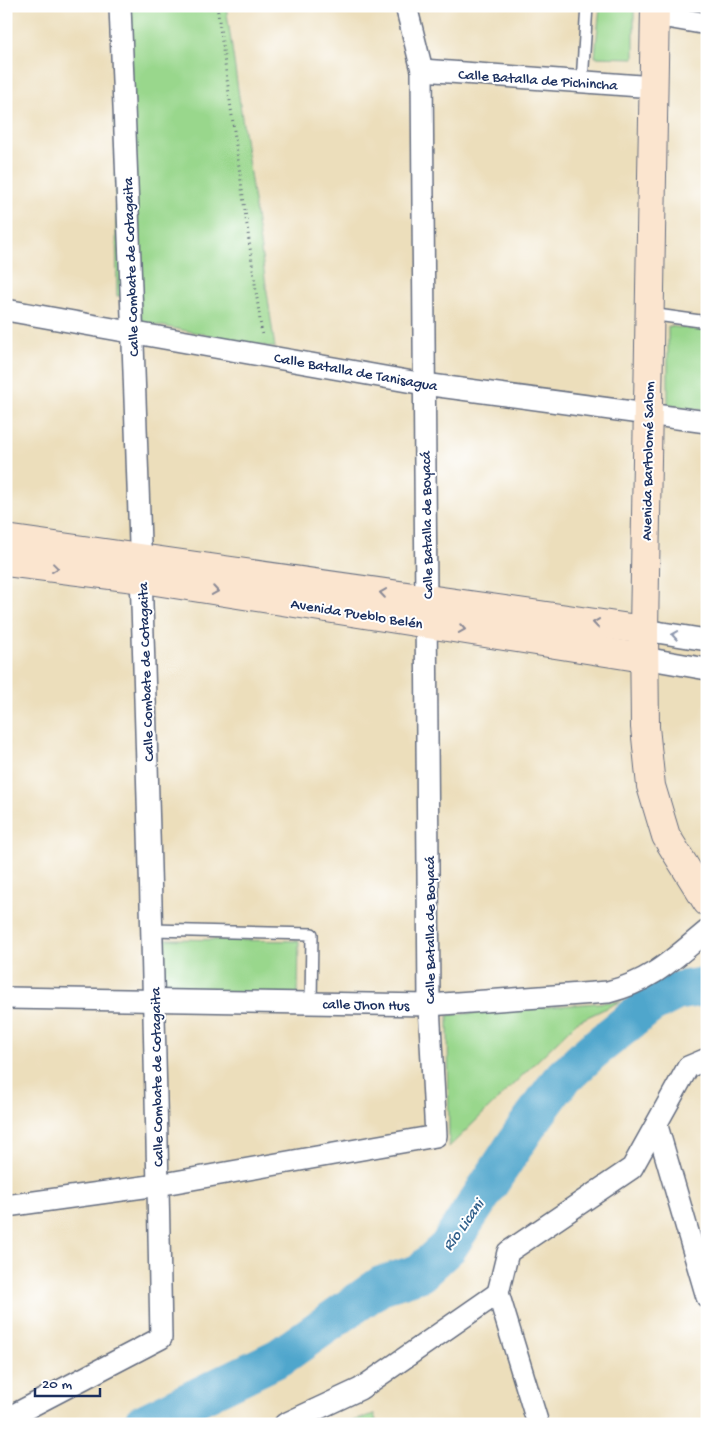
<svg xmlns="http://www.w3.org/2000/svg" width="713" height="1430" viewBox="0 0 713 1430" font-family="'Gochi Hand',sans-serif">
<rect width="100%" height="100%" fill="#fff"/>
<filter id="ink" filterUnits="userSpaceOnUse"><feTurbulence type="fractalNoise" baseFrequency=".02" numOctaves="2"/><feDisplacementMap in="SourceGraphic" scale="10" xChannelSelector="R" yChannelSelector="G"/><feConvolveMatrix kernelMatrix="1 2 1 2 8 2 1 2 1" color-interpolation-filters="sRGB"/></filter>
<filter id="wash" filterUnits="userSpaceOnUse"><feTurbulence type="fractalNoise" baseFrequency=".0096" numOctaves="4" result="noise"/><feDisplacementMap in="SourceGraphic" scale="20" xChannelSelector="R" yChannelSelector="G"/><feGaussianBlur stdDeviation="1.12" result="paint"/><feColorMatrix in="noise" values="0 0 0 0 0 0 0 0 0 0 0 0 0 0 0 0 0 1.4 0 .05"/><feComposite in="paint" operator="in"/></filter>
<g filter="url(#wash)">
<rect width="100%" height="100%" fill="#ecdebb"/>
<g fill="#99d78c" stroke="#5a8375">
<polygon points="129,6 226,6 275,348 141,322 140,296 117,296 114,59"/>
<polygon points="600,6 634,6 634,58 595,57"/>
<polygon points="668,326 707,331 707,411 668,405"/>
<polygon points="164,939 299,941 298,994 163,992"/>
<polygon points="621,1001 577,1022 449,1147 448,1015"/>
<polygon points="374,1414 377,1424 343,1424"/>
</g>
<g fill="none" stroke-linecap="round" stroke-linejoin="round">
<polyline stroke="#50a6cc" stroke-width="39" points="142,1424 280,1357 382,1285 420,1273 448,1247 525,1129 559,1082 591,1052 650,1005 677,991 707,986"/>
</g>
</g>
<g filter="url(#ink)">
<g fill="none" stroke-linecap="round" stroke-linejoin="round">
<g stroke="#646c7f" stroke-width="14">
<g id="lane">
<polyline points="582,82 587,6"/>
<polyline points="650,314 707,322"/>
<polyline points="153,930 312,934 311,1003"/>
</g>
</g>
<g stroke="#646c7f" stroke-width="24">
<g id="street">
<polyline points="655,15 707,24"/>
<polyline points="422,70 654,87"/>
<polyline points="6,310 424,384 707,422"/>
<polyline points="644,630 707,640"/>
<polyline points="644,658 707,669"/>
<path d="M 6,998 L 429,1005 L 608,992 C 652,981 673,959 707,931"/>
<polyline points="657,1126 707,1297"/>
<polyline points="6,1206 158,1185 436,1136 429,1005 422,70 406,6"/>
<path d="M 6,1419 L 161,1338 C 153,894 138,450 120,6"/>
<polyline points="285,1424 360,1389 498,1293"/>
<polyline points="538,1424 498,1293 508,1252 632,1168 688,1067 707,1059"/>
</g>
</g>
<g stroke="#646c7f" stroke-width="30">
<g id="secondary">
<polyline points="655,6 644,630 645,727 651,786 666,836 707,902"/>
<polyline points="6,539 644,630"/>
<polyline points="6,562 143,579 644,658"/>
</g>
</g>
<polyline stroke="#646c7f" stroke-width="3" stroke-dasharray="1 4" stroke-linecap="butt" points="217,6 262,335"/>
<use href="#lane" stroke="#fff" stroke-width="11"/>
<use href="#street" stroke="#fff" stroke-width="21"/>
<use href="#secondary" stroke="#fbe5cf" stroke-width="28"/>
</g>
<defs><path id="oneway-chevron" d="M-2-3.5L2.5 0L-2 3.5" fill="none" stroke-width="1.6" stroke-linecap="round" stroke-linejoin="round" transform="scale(1.25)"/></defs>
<g stroke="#8b8a96">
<use href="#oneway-chevron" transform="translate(55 568) rotate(7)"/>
<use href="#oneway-chevron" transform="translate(215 591) rotate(9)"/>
<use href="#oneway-chevron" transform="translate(383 593) rotate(-172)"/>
<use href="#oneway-chevron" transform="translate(596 623) rotate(-172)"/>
<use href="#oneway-chevron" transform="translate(462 629) rotate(9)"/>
</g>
<use stroke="#8d97ae" href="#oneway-chevron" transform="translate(675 635) rotate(-171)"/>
</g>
<g text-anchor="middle" stroke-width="4" stroke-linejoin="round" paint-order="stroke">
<g font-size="15" fill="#1b2f5e" stroke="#fff">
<text transform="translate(538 79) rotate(4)" y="5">Calle Batalla de Pichincha</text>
<text transform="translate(130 267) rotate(-92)" y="5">Calle Combate de Cotagaita</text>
<text transform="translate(356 371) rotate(10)" y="5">Calle Batalla de Tanisagua</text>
<text transform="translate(647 461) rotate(-89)" y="5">Avenida Bartolomé Salom</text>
<text transform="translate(426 525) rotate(-91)" y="5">Calle Batalla de Boyacá</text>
<text transform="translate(357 613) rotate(9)" y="5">Avenida Pueblo Belén</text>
<text transform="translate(145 672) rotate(-92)" y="5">Calle Combate de Cotagaita</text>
<text transform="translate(429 930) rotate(-90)" y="5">Calle Batalla de Boyacá</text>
<text transform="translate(366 1004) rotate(1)" y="5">calle Jhon Hus</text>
<text transform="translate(156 1077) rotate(-91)" y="5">Calle Combate de Cotagaita</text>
</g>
<g font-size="16" font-style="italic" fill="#305f8a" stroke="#fff">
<text transform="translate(462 1224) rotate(-54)" y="6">Río Licani</text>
</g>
</g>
<rect width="713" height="1430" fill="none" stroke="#fff" stroke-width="25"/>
<path d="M35 1388v8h65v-8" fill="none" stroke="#1b2f5e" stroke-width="2.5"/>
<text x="42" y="1388" font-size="15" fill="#1b2f5e" stroke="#ffffff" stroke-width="4" paint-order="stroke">20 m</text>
</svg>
